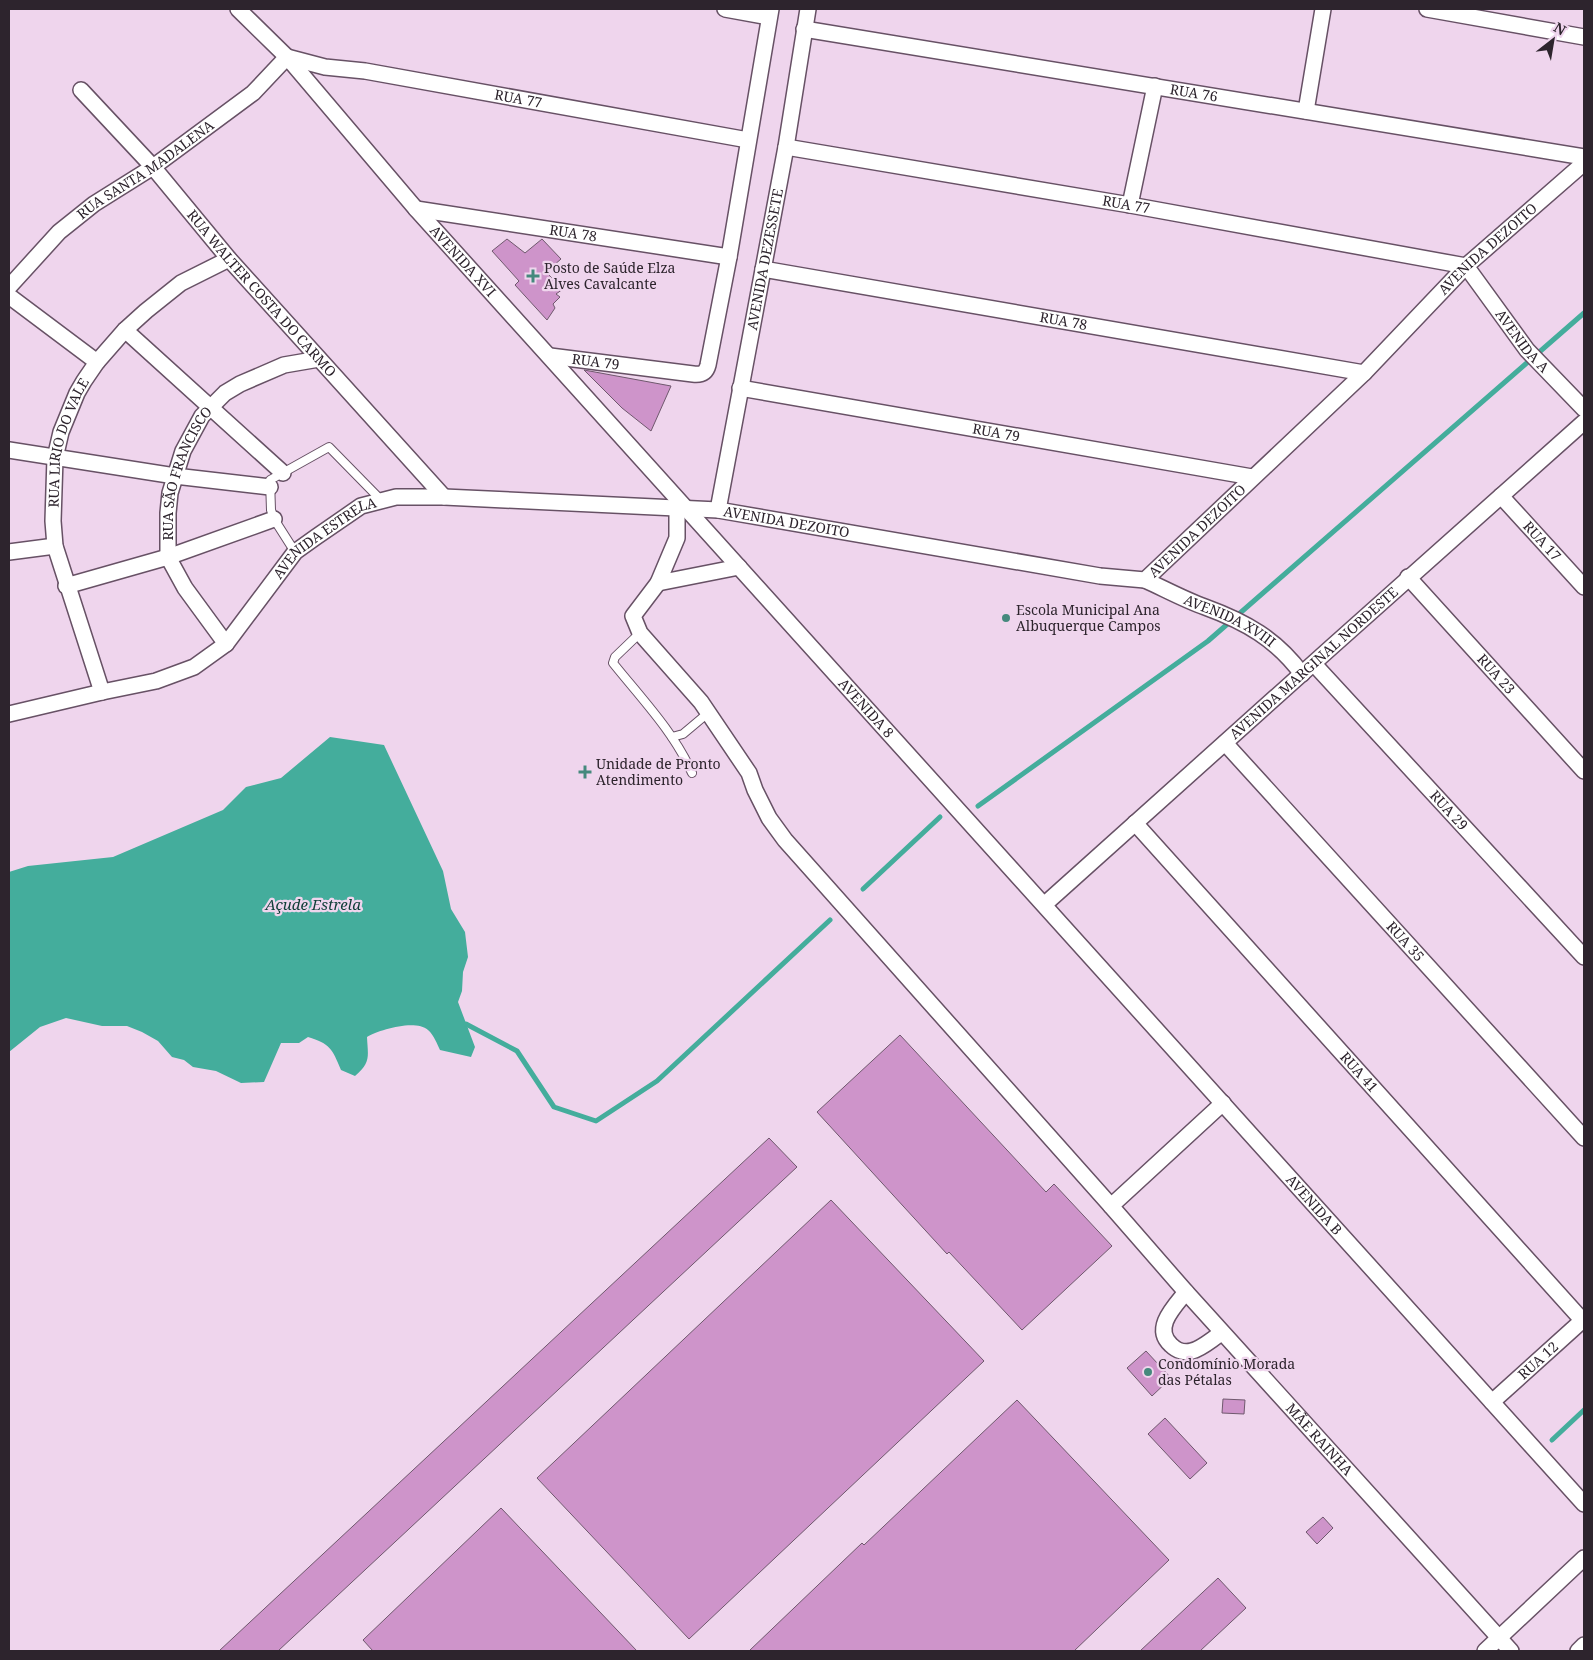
<svg xmlns="http://www.w3.org/2000/svg" width="1593" height="1660" viewBox="0 0 1593 1660" font-family="'Noto Serif',serif">
<rect width="100%" height="100%" fill="#efd5ed"/>
<path fill="#44ad9c" d="M 330,737 L 384,745 L 443,871 L 451,909 L 465,932 L 468,957 L 463,972 L 462,991 L 458,1002 L 475,1047 L 471,1057 L 440,1050 C 437,1044 434,1035 428,1030 C 415,1019 379,1030 367,1037 C 368,1057 371,1062 355,1076 L 341,1070 C 332,1048 330,1044 308,1037 L 299,1043 L 281,1043 L 264,1082 L 241,1083 L 216,1071 L 193,1067 L 184,1060 L 172,1057 L 158,1041 L 142,1032 L 127,1026 L 102,1026 L 66,1018 L 40,1027 L 9,1052 L 9,872 L 28,866 L 113,857 L 223,810 L 246,787 L 281,778 Z"/>
<g fill="none" stroke-linecap="round" stroke-linejoin="round">
<g stroke="#44ad9c" stroke-width="5">
<polyline points="978,806 1208,641 1584,313"/>
<polyline points="863,889 940,817"/>
<polyline points="466,1024 517,1051 554,1107 596,1121 657,1081 830,920"/>
<polyline points="1552,1440 1584,1410"/>
</g>
</g>
<g fill="#ce94ca" stroke="#6f586d">
<polygon points="507,239 525,253 542,239 561,259 546,272 563,289 556,294 560,297 553,304 555,308 547,320 515,285 519,281 492,251"/>
<polygon points="584,370 671,386 651,431 622,408"/>
<polygon points="900,1035 1046,1192 1054,1184 1112,1246 1022,1330 949,1252 947,1254 817,1112"/>
<polygon points="769,1138 797,1167 410,1528 278,1651 219,1651"/>
<polygon points="831,1200 984,1361 689,1639 537,1478"/>
<polygon points="1146,1351 1171,1378 1152,1396 1127,1368"/>
<polygon points="1223,1399 1245,1400 1244,1414 1222,1413"/>
<polygon points="1017,1400 1169,1560 1074,1651 749,1651 862,1543 864,1545"/>
<polygon points="1165,1418 1207,1463 1190,1479 1148,1434"/>
<polygon points="501,1508 541,1550 637,1651 373,1651 363,1640"/>
<polygon points="1323,1517 1333,1528 1317,1544 1306,1532"/>
<polygon points="1218,1578 1246,1608 1200,1651 1140,1651"/>
</g>
<g fill="none" stroke-linecap="round" stroke-linejoin="round">
<g stroke="#675165" stroke-width="10">
<g id="lane">
<polyline points="295,552 274,519 271,510 270,480 329,447 381,500"/>
<path d="M 640,633 L 615,657 L 613,663 C 641,698 674,732 692,773"/>
<polyline points="672,737 683,734 708,713"/>
</g>
</g>
<g stroke="#675165" stroke-width="18">
<g id="street">
<path id="s1" d="M 238,9 L 287,57 L 416,209 L 1584,1504"/>
<polyline points="725,9 769,17"/>
<polyline points="1427,9 1584,37"/>
<path id="s2" d="M 804,29 L 1584,157"/>
<path id="s3" d="M 81,90 L 153,167 L 229,259 L 444,497"/>
<polyline points="1306,111 1323,9"/>
<path id="s4" d="M 786,147 L 1130,205 L 1466,266 L 1527,350 L 1584,409"/>
<polyline points="1130,205 1155,86"/>
<path id="s5" d="M 416,209 L 729,257"/>
<path id="s6" d="M 763,269 L 1364,373"/>
<path id="s7" d="M 9,287 L 59,232 L 94,204 L 153,167 L 253,93 L 287,57 L 325,67 L 365,71 L 748,140"/>
<polyline points="9,296 97,362"/>
<polyline points="125,330 283,473"/>
<path id="s8" d="M 550,356 L 693,374 C 702,375 706,373 708,365 L 729,257 L 771,9"/>
<path id="s9" d="M 740,388 L 1252,477"/>
<polyline points="9,450 175,476 270,487"/>
<path id="s10" d="M 1501,496 L 1584,587"/>
<polyline points="677,509 677,538 658,583 633,616 640,633 701,702 749,773 755,790 769,818 785,840 1111,1206"/>
<path id="s11" d="M 718,510 L 786,147 L 808,9"/>
<polyline points="9,552 55,546"/>
<path id="s12" d="M 1408,577 L 1584,771"/>
<path id="s13" d="M 1145,580 C 1165,589 1185,600 1205,607 C 1246,622 1276,639 1302,674"/>
<polyline points="658,583 739,567"/>
<polyline points="66,586 168,557 274,519"/>
<path id="s14" d="M 226,644 L 185,588 L 168,557 L 168,513 L 170,493 L 183,451 L 202,416 L 225,393 L 240,384 L 284,365 L 319,359"/>
<path id="s15" d="M 1314,664 L 1584,957"/>
<path id="s16" d="M 102,692 L 55,546 L 53,521 L 55,458 L 61,432 L 77,393 L 84,381 L 97,362 L 125,330 L 146,311 L 181,283 L 229,259"/>
<path id="s17" d="M 9,714 L 102,692 L 156,681 L 194,667 L 226,644 L 295,552 L 316,537 L 361,506 L 396,497 L 444,497 L 718,510 L 1100,576 L 1145,580 L 1364,373 L 1466,266 L 1584,163"/>
<path id="s18" d="M 1225,743 L 1584,1138"/>
<path id="s19" d="M 1135,823 L 1583,1321"/>
<path id="s20" d="M 1045,904 C 1224,743 1404,582 1584,422"/>
<path id="s21" d="M 1223,1103 L 1111,1206 L 1186,1292 L 1511,1651"/>
<path d="M 1186,1292 C 1175,1306 1152,1328 1171,1345 C 1177,1351 1185,1353 1192,1351 C 1203,1348 1213,1338 1222,1333"/>
<path id="s22" d="M 1492,1402 L 1584,1319"/>
<polyline points="1485,1651 1584,1558"/>
<polyline points="1578,1651 1584,1645"/>
</g>
</g>
<use href="#lane" stroke="#fff" stroke-width="8"/>
<use href="#street" stroke="#fff" stroke-width="15"/>
</g>
<g fill="#45897d" stroke="#efd5ed" stroke-width="2">
<path d="M530.5 268.5h5v5h5v5h-5v5h-5v-5h-5v-5h5z"/>
<circle cx="1006" cy="618" r="5"/>
<path d="M582.5 764.5h5v5h5v5h-5v5h-5v-5h-5v-5h5z"/>
<circle cx="1148" cy="1372" r="5"/>
</g>
<g text-anchor="middle" stroke-width="4.5" stroke-linejoin="round" paint-order="stroke">
<g font-size="14" fill="#2d242d" stroke="#efd5ed">
<text dy="5" stroke="none"><textPath href="#s2" startOffset="395">RUA 76</textPath></text>
<text dy="5" stroke="none"><textPath href="#s7" startOffset="598">RUA 77</textPath></text>
<text dy="5" stroke="none"><textPath href="#s7" startOffset="181">RUA SANTA MADALENA</textPath></text>
<text dy="5" stroke="none"><textPath href="#s4" startOffset="345">RUA 77</textPath></text>
<text dy="5" stroke="none"><textPath href="#s5" startOffset="159">RUA 78</textPath></text>
<text dy="5" stroke="none"><textPath href="#s17" startOffset="1694">AVENIDA DEZOITO</textPath></text>
<text dy="5" stroke="none"><textPath href="#s1" startOffset="338">AVENIDA XVI</textPath></text>
<text dy="5" stroke="none"><textPath href="#s11" startOffset="255">AVENIDA DEZESSETE</textPath></text>
<text dy="5" stroke="none"><textPath href="#s3" startOffset="272">RUA WALTER COSTA DO CARMO</textPath></text>
<text dy="5" stroke="none"><textPath href="#s6" startOffset="305">RUA 78</textPath></text>
<text dy="5" stroke="none"><textPath href="#s4" startOffset="784">AVENIDA A</textPath></text>
<text dy="5" stroke="none"><textPath href="#s8" startOffset="46">RUA 79</textPath></text>
<text dy="5" stroke="none"><textPath href="#s9" startOffset="260">RUA 79</textPath></text>
<text dy="5" stroke="none"><textPath href="#s16" startOffset="259">RUA LIRIO DO VALE</textPath></text>
<text dy="5" stroke="none"><textPath href="#s14" startOffset="192">RUA SÃO FRANCISCO</textPath></text>
<text dy="5" stroke="none"><textPath href="#s17" startOffset="854">AVENIDA DEZOITO</textPath></text>
<text dy="5" stroke="none"><textPath href="#s17" startOffset="1289">AVENIDA DEZOITO</textPath></text>
<text dy="5" stroke="none"><textPath href="#s17" startOffset="378">AVENIDA ESTRELA</textPath></text>
<text dy="5" stroke="none"><textPath href="#s10" startOffset="61">RUA 17</textPath></text>
<text dy="5" stroke="none"><textPath href="#s13" startOffset="94">AVENIDA XVIII</textPath></text>
<text dy="5" stroke="none"><textPath href="#s20" startOffset="361">AVENIDA MARGINAL NORDESTE</textPath></text>
<text dy="5" stroke="none"><textPath href="#s12" startOffset="131">RUA 23</textPath></text>
<text dy="5" stroke="none"><textPath href="#s1" startOffset="940">AVENIDA 8</textPath></text>
<text dy="5" stroke="none"><textPath href="#s15" startOffset="199">RUA 29</textPath></text>
<text dy="5" stroke="none"><textPath href="#s18" startOffset="268">RUA 35</textPath></text>
<text dy="5" stroke="none"><textPath href="#s19" startOffset="335">RUA 41</textPath></text>
<text dy="5" stroke="none"><textPath href="#s1" startOffset="1609">AVENIDA B</textPath></text>
<text dy="5" stroke="none"><textPath href="#s22" startOffset="62">RUA 12</textPath></text>
<text dy="5" stroke="none"><textPath href="#s21" startOffset="465">MÃE RAINHA</textPath></text>
</g>
<g font-size="14" fill="#2d242d" stroke="#efd5ed" text-anchor="start">
<text x="544" y="273">Posto de Saúde Elza<tspan x="544" dy="16">Alves Cavalcante</tspan></text>
<text x="1016" y="615">Escola Municipal Ana<tspan x="1016" dy="16">Albuquerque Campos</tspan></text>
<text x="596" y="769">Unidade de Pronto<tspan x="596" dy="16">Atendimento</tspan></text>
<text x="1158" y="1369">Condomínio Morada<tspan x="1158" dy="16">das Pétalas</tspan></text>
</g>
<g font-size="15" font-style="italic" fill="#0d3d36" stroke="#efd5ed">
<text x="313" y="910">Açude Estrela</text>
</g>
</g>
<rect width="1593" height="1660" fill="none" stroke="#2d242d" stroke-width="20"/>
<g transform="translate(1553 40) rotate(31)" stroke="#efd5ed" stroke-width="4" paint-order="stroke">
<path d="M0-4L9 19L0 12L-9 19Z" fill="#2d242d"/>
<text y="-8" font-size="14" font-weight="bold" text-anchor="middle" fill="#2d242d">N</text>
</g>
</svg>
